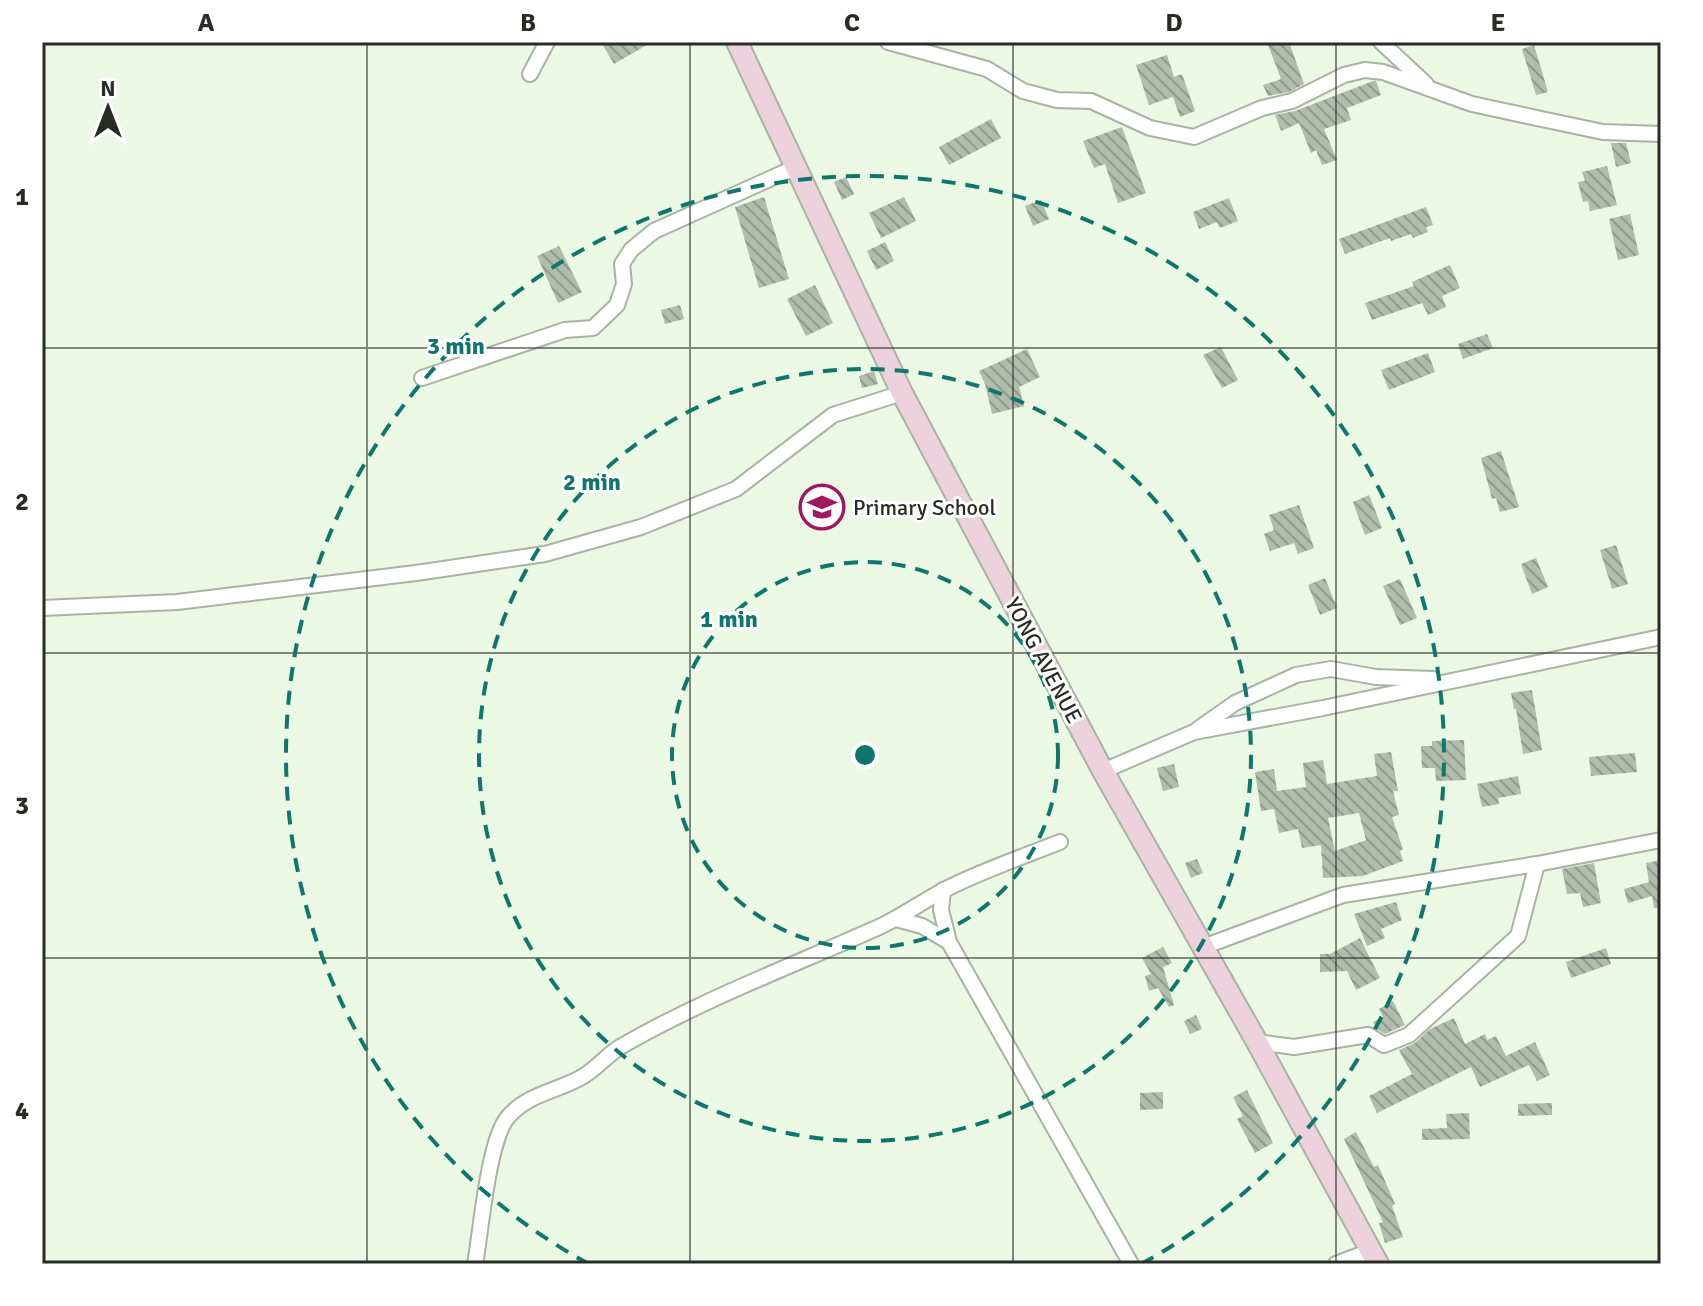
<svg xmlns="http://www.w3.org/2000/svg" width="1703" height="1306" viewBox="0 0 1703 1306" font-family="Signika,sans-serif">
<defs>
<pattern id="building-back-hatch" width="6" height="6" patternUnits="userSpaceOnUse" patternTransform="scale(2)"><rect width="6" height="6" fill="#b0bdab"/><path d="M-1 5l2 2M0 0l6 6M5-1l2 2" fill="none" stroke="#8f9a8b"/></pattern>
</defs>
<rect width="100%" height="100%" fill="#eaf8e4"/>
<g fill="url(#building-back-hatch)" fill-rule="evenodd">
<polygon points="601,42 652,42 614,64"/>
<polygon points="1267,42 1289,42 1304,84 1289,92 1268,96 1263,85 1281,79"/>
<polygon points="1534,45 1548,92 1536,95 1522,49"/>
<polygon points="1167,55 1174,77 1182,74 1195,111 1180,117 1173,97 1149,105 1136,65"/>
<polygon points="1373,81 1376,81 1381,95 1347,108 1351,120 1324,129 1337,160 1322,165 1316,150 1311,153 1299,123 1281,131 1275,115 1295,111"/>
<polygon points="991,119 1001,138 949,165 939,147"/>
<polygon points="1122,127 1146,193 1118,203 1105,164 1094,168 1083,141"/>
<polygon points="1611,143 1626,143 1631,163 1616,167"/>
<polygon points="1607,166 1617,205 1590,211 1588,201 1583,202 1578,182 1585,181 1582,172"/>
<polygon points="846,177 854,194 842,200 834,182"/>
<polygon points="764,197 789,279 759,288 735,207"/>
<polygon points="904,197 916,221 881,238 869,213"/>
<polygon points="1229,198 1238,221 1220,228 1217,222 1199,229 1193,212"/>
<polygon points="1041,200 1049,219 1033,226 1025,206"/>
<polygon points="1426,207 1433,225 1426,227 1428,232 1413,238 1411,234 1391,241 1390,238 1345,254 1339,239"/>
<polygon points="1630,214 1639,255 1618,260 1609,219"/>
<polygon points="885,242 894,261 876,270 867,251"/>
<polygon points="559,246 582,292 558,303 537,256"/>
<polygon points="1450,265 1460,288 1442,296 1446,307 1428,315 1422,303 1372,320 1365,303 1414,286 1412,282"/>
<polygon points="815,285 833,323 806,336 787,299"/>
<polygon points="680,305 684,319 665,324 661,310"/>
<polygon points="1487,334 1493,348 1463,359 1458,344"/>
<polygon points="1221,347 1238,380 1222,388 1203,355"/>
<polygon points="1027,349 1040,377 1019,387 1024,406 992,414 985,384 979,371"/>
<polygon points="1428,353 1435,372 1389,390 1381,370"/>
<polygon points="874,371 878,384 862,388 859,376"/>
<polygon points="1501,451 1519,507 1500,512 1496,498 1492,499 1481,458"/>
<polygon points="1369,495 1382,528 1365,535 1353,502"/>
<polygon points="1299,505 1314,548 1298,554 1294,543 1270,551 1264,534 1274,530 1269,515"/>
<polygon points="1616,545 1628,584 1612,589 1600,550"/>
<polygon points="1536,558 1548,587 1532,594 1521,564"/>
<polygon points="1325,578 1337,608 1320,615 1308,585"/>
<polygon points="1400,579 1417,618 1400,625 1383,586"/>
<polygon points="1532,690 1542,750 1523,754 1516,709 1514,709 1511,693"/>
<polygon points="1464,740 1466,780 1436,781 1435,768 1422,768 1421,746 1432,746 1432,741"/>
<path d="M 1391,752 L 1398,791 L 1393,791 L 1399,815 L 1392,817 L 1403,849 L 1400,851 L 1403,861 L 1363,876 L 1323,878 L 1321,845 L 1302,848 L 1298,829 L 1279,833 L 1274,809 L 1261,811 L 1255,772 L 1274,769 L 1277,791 L 1306,787 L 1303,763 L 1323,760 L 1327,784 L 1377,776 L 1374,754 ZM 1359,813 L 1366,840 L 1335,851 L 1328,818 Z"/>
<polygon points="1635,753 1637,772 1591,776 1589,757"/>
<polygon points="1174,764 1179,787 1163,791 1157,768"/>
<polygon points="1518,776 1521,794 1498,798 1499,804 1482,807 1477,784"/>
<polygon points="1197,859 1203,873 1191,878 1185,863"/>
<polygon points="1661,860 1661,908 1654,908 1652,896 1628,903 1624,889 1649,882 1646,863"/>
<polygon points="1594,863 1601,903 1583,907 1580,893 1567,894 1562,869"/>
<polygon points="1396,902 1402,920 1381,929 1385,938 1367,946 1354,914"/>
<polygon points="1360,938 1380,978 1356,990 1347,971 1320,972 1320,954 1330,954"/>
<polygon points="1163,947 1172,963 1163,967 1174,1005 1169,1007 1158,988 1149,991 1145,976 1151,974 1142,958"/>
<polygon points="1606,948 1611,964 1571,978 1566,962"/>
<polygon points="1393,1001 1405,1025 1385,1034 1377,1029 1373,1022 1383,1017 1379,1009"/>
<polygon points="1196,1015 1202,1029 1190,1034 1184,1021"/>
<polygon points="1454,1018 1465,1044 1485,1034 1487,1040 1496,1036 1506,1056 1535,1042 1550,1075 1537,1081 1529,1065 1480,1087 1471,1067 1377,1113 1369,1096 1412,1074 1399,1050 1415,1043 1430,1029"/>
<polygon points="1247,1090 1273,1143 1255,1153 1237,1119 1243,1116 1233,1097"/>
<polygon points="1163,1092 1163,1109 1140,1110 1140,1093"/>
<polygon points="1552,1103 1552,1115 1518,1116 1518,1104"/>
<polygon points="1469,1113 1470,1139 1422,1140 1422,1129 1447,1128 1446,1114"/>
<polygon points="1356,1132 1374,1167 1378,1165 1395,1204 1392,1206 1403,1237 1385,1243 1379,1223 1383,1222 1344,1139"/>
</g>
<g fill="none" stroke-linecap="round" stroke-linejoin="round">
<g stroke="#a7b4a1" stroke-width="18">
<g id="street">
<polyline points="888,42 987,69 1023,91 1057,100 1091,101 1150,128 1194,137 1262,108 1292,101 1344,75 1365,70 1383,72 1472,104 1532,117 1603,132 1661,134"/>
<polyline points="1381,42 1426,84"/>
<polyline points="530,74 547,42"/>
<polyline points="422,378 565,330 593,328 617,305 624,284 622,264 631,250 654,231 794,168"/>
<polyline points="42,608 177,602 416,573 545,554 641,527 736,489 833,415 902,393"/>
<polyline points="1198,729 1235,703 1296,675 1331,669 1376,677 1433,679"/>
<polyline points="1103,771 1194,732 1323,708 1661,637"/>
<polyline points="943,890 941,910 949,942 1131,1264"/>
<polyline points="896,919 922,926 949,942"/>
<polyline points="1203,947 1343,895 1537,864 1661,840"/>
<polyline points="1257,1042 1294,1047 1368,1035 1384,1045 1409,1035 1518,936 1537,864"/>
<path d="M 475,1264 C 481,1232 488,1140 508,1117 C 527,1094 558,1091 582,1077 C 596,1069 606,1056 620,1047 C 703,999 792,966 879,927 C 903,916 924,900 948,888 C 984,870 1022,857 1060,842"/>
<polyline points="1336,1264 1370,1251"/>
</g>
</g>
<g stroke="#a7b4a1" stroke-width="24">
<polyline id="secondary" points="737,42 902,393 1103,771 1257,1042 1378,1264"/>
</g>
<use href="#street" stroke="#fff" stroke-width="14"/>
<use href="#secondary" stroke="#edd1dd" stroke-width="20"/>
</g>
<path fill="none" stroke="#272c25" stroke-width="2" stroke-opacity="0.55" d="M 367,42 L 367,1264M 690,42 L 690,1264M 1013,42 L 1013,1264M 1336,42 L 1336,1264M 42,348 L 1661,348M 42,653 L 1661,653M 42,958 L 1661,958"/>
<g fill="none" stroke="#0f766e" stroke-width="4" stroke-dasharray="14 10">
<circle cx="865" cy="755" r="193"/>
<circle cx="865" cy="755" r="386"/>
<path d="M589 1264A579 579 0 1 1 1141 1264"/>
</g>
<defs>
<g id="school-ring" transform="scale(2.3)"><circle r="9.5" fill="#fff" stroke="#a11862" stroke-width="1.5"/><path d="M0-5L7-2L0 1L-7-2ZM-4 1L0 2.5L4 1V4Q0 6-4 4Z" fill="#a11862"/></g>
</defs>
<g fill-rule="evenodd">
<use href="#school-ring" x="822" y="507"/>
</g>
<g text-anchor="middle" stroke-width="6" stroke-linejoin="round" paint-order="stroke">
<g font-size="22" fill="#272c25" stroke="#fff" text-anchor="start">
<text x="853" y="515">Primary School</text>
</g>
<g font-size="22" fill="#272c25" stroke="#fff">
<text transform="translate(1044 660) rotate(62)" y="8">YONG AVENUE</text>
</g>
</g>
<circle cx="865" cy="755" r="12" fill="#0f766e" stroke="#fff" stroke-width="4"/>
<g font-size="24" text-anchor="middle" font-weight="bold" fill="#0f766e" stroke="#fff" stroke-width="6" stroke-linejoin="round" paint-order="stroke">
<text x="456" y="354">3 min</text>
<text x="592" y="490">2 min</text>
<text x="729" y="627">1 min</text>
</g>
<rect width="1703" height="1306" fill="none" stroke="#ffffff" stroke-width="88"/>
<g transform="translate(108 108)" stroke="#ffffff" stroke-width="6" paint-order="stroke">
<path d="M0-6L14 30L0 20L-14 30Z" fill="#272c25"/>
<text y="-12" font-size="22" font-weight="bold" text-anchor="middle" fill="#272c25">N</text>
</g>
<rect x="44" y="44" width="1615" height="1218" fill="none" stroke="#272c25" stroke-width="3"/>
<g font-size="26" text-anchor="middle" font-weight="bold" fill="#272c25">
<text x="206" y="31">A</text>
<text x="528" y="31">B</text>
<text x="852" y="31">C</text>
<text x="1174" y="31">D</text>
<text x="1498" y="31">E</text>
<text x="22" y="205">1</text>
<text x="22" y="510">2</text>
<text x="22" y="814">3</text>
<text x="22" y="1119">4</text>
</g>
</svg>
